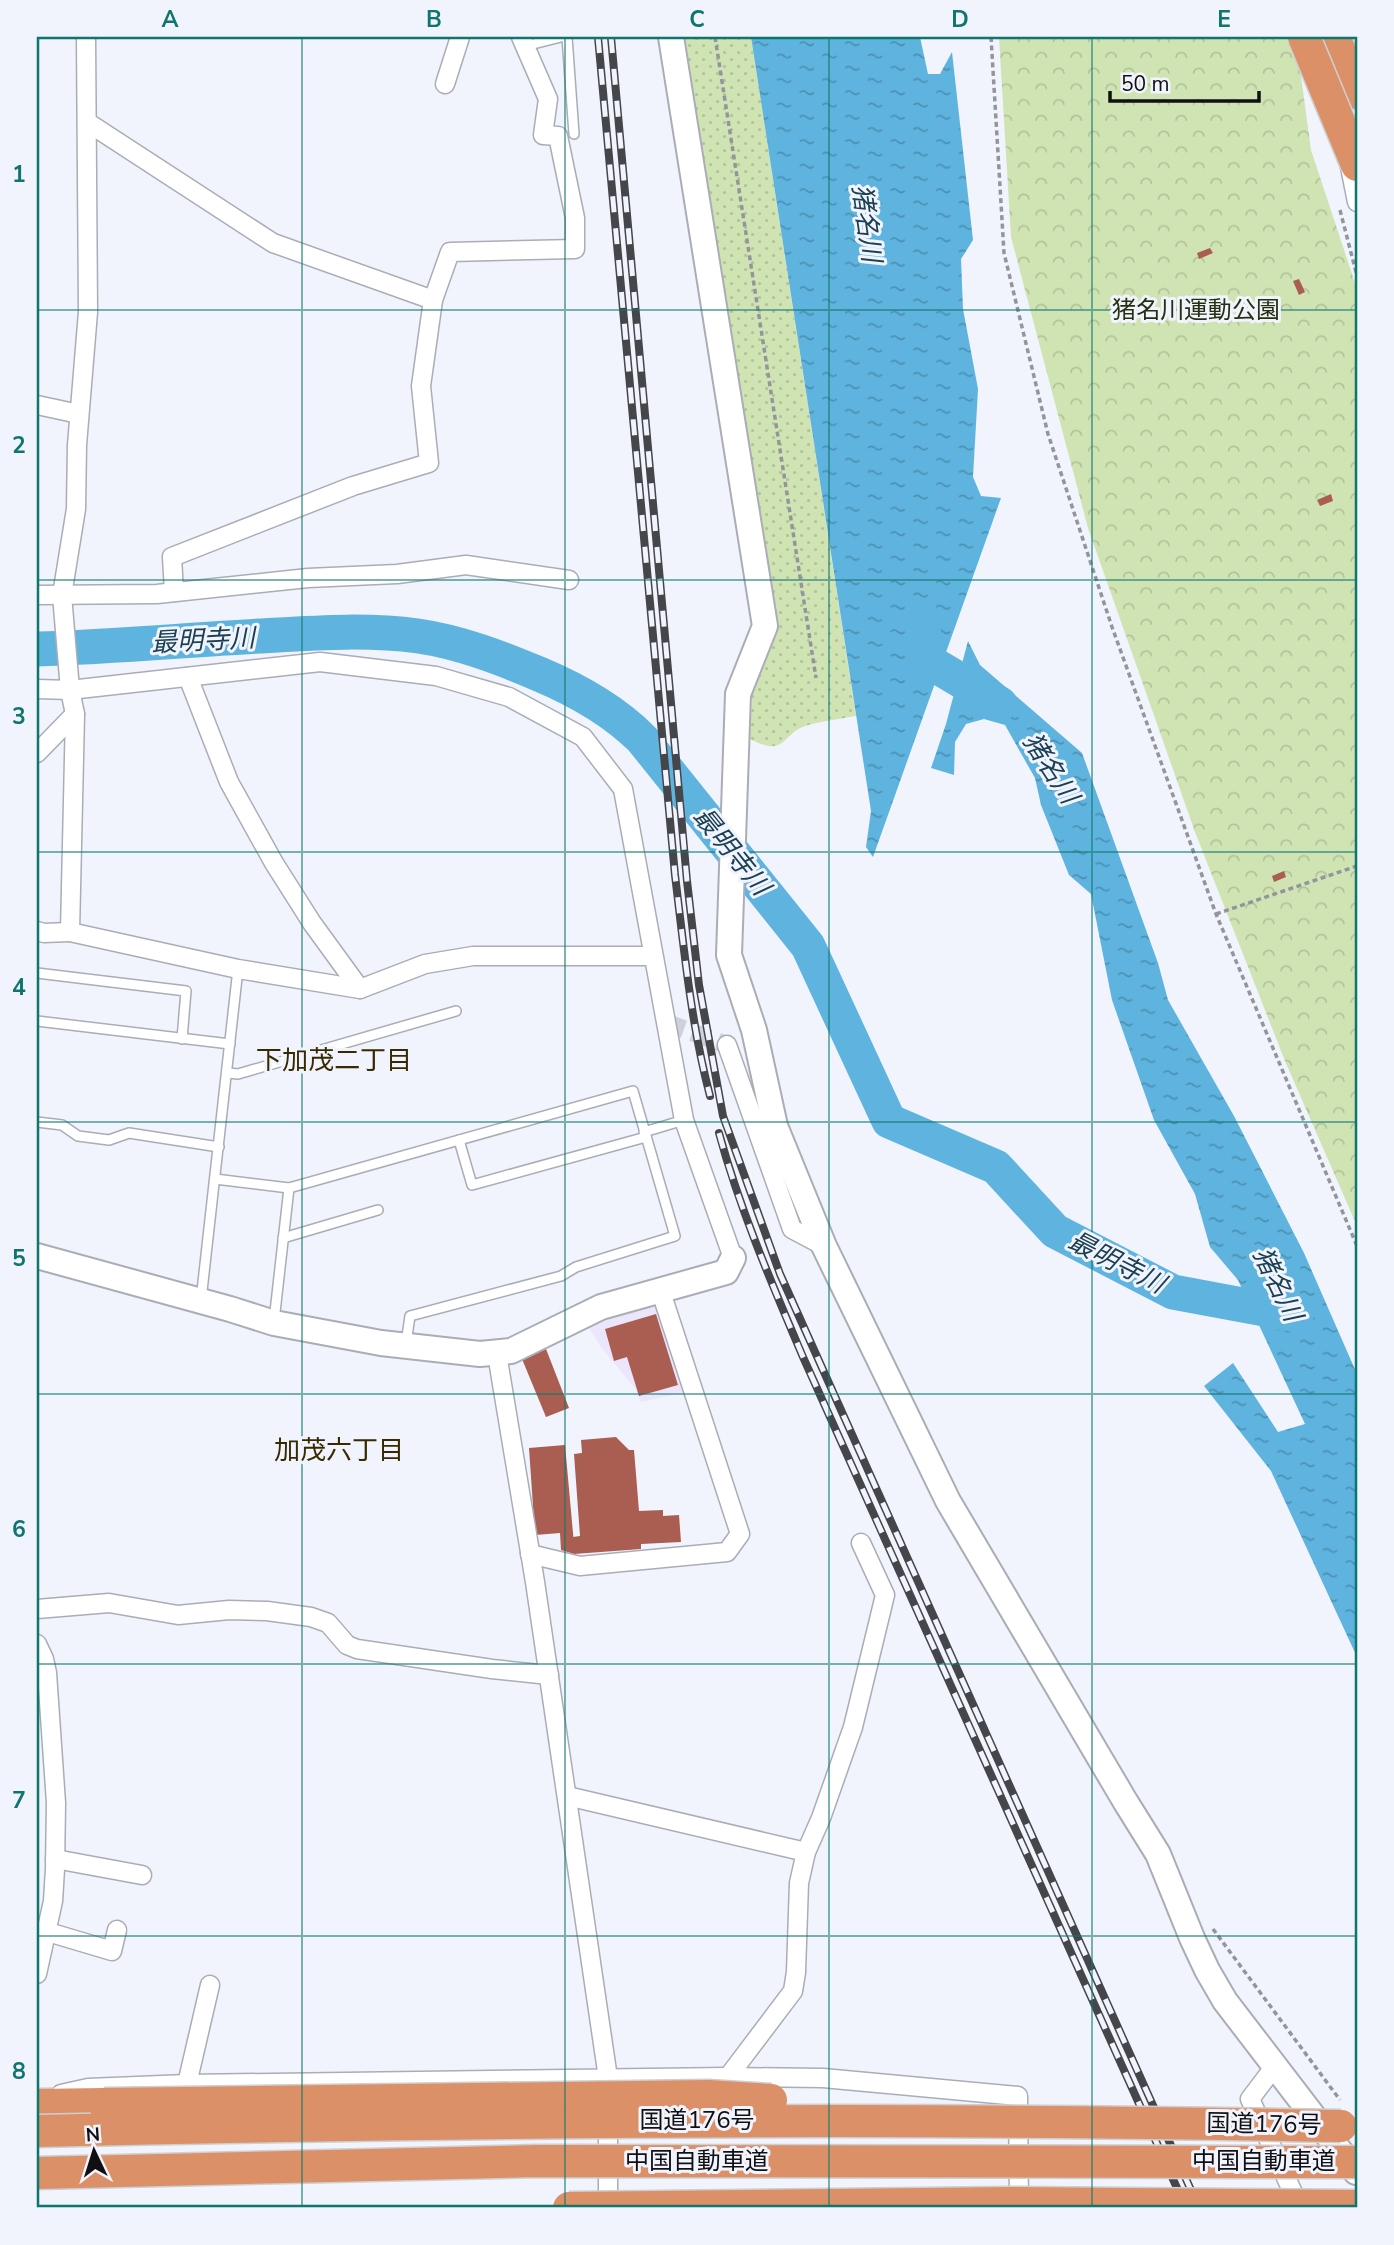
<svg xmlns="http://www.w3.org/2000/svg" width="1394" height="2245" viewBox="0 0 1394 2245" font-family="'Nunito Sans','Noto Sans JP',sans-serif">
<defs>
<pattern id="grass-dots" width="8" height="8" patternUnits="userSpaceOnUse" patternTransform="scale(1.75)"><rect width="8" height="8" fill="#d0e4b3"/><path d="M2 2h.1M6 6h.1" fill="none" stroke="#b2c399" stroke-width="1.8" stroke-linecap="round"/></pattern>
<pattern id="park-crowns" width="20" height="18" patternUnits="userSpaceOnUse" patternTransform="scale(1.75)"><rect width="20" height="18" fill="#d0e4b3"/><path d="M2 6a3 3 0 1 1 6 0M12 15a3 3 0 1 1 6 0" fill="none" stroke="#b2c399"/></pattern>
<pattern id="water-ripples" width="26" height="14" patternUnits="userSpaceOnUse" patternTransform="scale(1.75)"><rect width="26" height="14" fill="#5eb4de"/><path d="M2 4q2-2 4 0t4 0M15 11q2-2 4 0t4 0" fill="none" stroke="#4c91b3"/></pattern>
</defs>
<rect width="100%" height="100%" fill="#f1f3fd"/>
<polygon fill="#ebe6fc" points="659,1305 685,1392 641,1402 635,1388 601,1347 586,1323"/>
<path fill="url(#grass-dots)" d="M 681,37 L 751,37 L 856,716 C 839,719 821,721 805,726 C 782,734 786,758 750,739 L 752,693 L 775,632 Z"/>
<polygon fill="url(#park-crowns)" points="999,37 1300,37 1299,61 1311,150 1357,289 1357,1226 1285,1061 1195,832 1088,528 1011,237"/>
<g fill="url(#water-ripples)">
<polygon points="751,37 920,37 928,74 940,74 952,52 973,240 961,259 963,309 978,389 973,477 981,496 1001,498 873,857 866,847 871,811"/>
<polygon points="968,641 980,665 1082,753 1158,963 1168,1000 1234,1116 1304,1253 1357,1374 1357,1657 1271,1471 1204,1386 1233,1363 1278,1432 1305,1424 1238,1280 1210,1247 1195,1194 1154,1120 1112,1000 1091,894 1069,875 1041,805 1035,778 1005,725 984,719 966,724 955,742 954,775 931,768 946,724"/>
</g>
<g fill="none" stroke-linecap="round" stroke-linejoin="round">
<g stroke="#5eb4de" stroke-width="35">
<polyline points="923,630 928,661 1000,704"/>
<path d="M 37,649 C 111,647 185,640 259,636 C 313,633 365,629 418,636 C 460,642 501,658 539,674 C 577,690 613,710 642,739 L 808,946 L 889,1121 L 996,1167 L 1055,1231 L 1173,1292 L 1296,1315"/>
</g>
</g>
<g fill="#aa5d51">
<polygon points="1210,248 1213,253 1199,259 1197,253"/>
<polygon points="1299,279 1305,292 1299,295 1293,281"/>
<polygon points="1331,494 1333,501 1320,506 1317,500"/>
<polygon points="1284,871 1286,877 1274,882 1272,876"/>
<polygon points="656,1314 678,1385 639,1396 627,1357 614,1361 605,1329"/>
<polygon points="546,1349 569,1408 546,1417 522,1359"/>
<polygon points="616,1437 629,1450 634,1450 639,1511 663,1510 663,1516 679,1515 681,1542 641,1544 641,1549 574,1554 561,1550 560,1533 535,1535 529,1448 565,1445 574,1544 573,1537 580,1536 574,1454 582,1453 581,1440"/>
</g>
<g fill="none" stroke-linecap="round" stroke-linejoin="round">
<polyline stroke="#cfd1da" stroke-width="18" stroke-dasharray="18 9" stroke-linecap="butt" points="667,1023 727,1045"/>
<g stroke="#abadb6" stroke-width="12">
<g id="lane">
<polyline points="567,37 574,134"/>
<polyline points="525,46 561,37"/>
<polyline points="37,973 186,991 182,1039"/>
<polyline points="37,1021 230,1044"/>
<polyline points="228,1073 238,1074 456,1011"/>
<polyline points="37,1122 62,1125 78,1136 109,1140 129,1133 219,1147"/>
<polyline points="644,1132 684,1120"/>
<polyline points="459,1140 472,1185 646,1137"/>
<polyline points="215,1179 289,1188 633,1091 675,1236 576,1267 561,1276 410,1316 406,1343"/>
<polyline points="283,1238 378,1210"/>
<polyline points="201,1300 238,969"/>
<polyline points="274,1321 289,1188"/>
</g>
</g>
<g stroke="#abadb6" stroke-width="21">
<g id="street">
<polyline points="445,84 460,37"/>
<polyline points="87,122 273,243 433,300"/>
<polyline points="1348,157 1357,202"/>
<polyline points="37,405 79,414"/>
<polyline points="174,592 172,557 353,486 429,463 421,386 433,300 450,252 575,249 575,218 558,136 543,135 548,99 521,37"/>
<polyline points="37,595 157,594 308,578 397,574 466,565 569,580"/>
<polyline points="188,677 229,782 274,863 312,923 360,989"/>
<polyline points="37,689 70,690 62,595 76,509 77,445 88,312 86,37"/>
<polyline points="37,753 75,714"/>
<polyline points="37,931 44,933 70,932"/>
<polyline points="653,956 473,956 425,964 360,989 238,969 70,932 75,714 70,690 320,662 436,676 509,697 583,737 623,789 684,1120 733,1258"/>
<polyline points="727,1045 792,1229 824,1246"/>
<polyline points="497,1354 535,1582 608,2078 608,2208"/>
<polyline points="530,1554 580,1566 727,1552 740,1534 661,1292"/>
<polyline points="37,1609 109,1603 178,1615 229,1610 267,1611 311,1617 328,1623 347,1645 357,1649 492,1669 549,1675"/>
<polyline points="37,1644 44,1659 47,1673 56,1803 55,1869 53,1901 37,1974"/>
<polyline points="567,1796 806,1852"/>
<polyline points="55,1859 142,1875"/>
<polyline points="48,1932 112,1951 117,1930"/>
<polyline points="1275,2066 1250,2099 1300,2208"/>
<polyline points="728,2077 793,1991 796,1972 799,1883 806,1852 821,1818 853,1727 885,1595 861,1543"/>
<polyline points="187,2084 210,1985"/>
<polyline points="61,2094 88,2088 187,2084 728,2077 823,2078 1018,2096 1019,2208"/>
</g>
</g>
<g stroke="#abadb6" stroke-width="28">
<g id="secondary">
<polyline points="671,37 765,626 738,694 729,955 754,1030 775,1126 824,1246 948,1501 1125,1801 1158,1854 1192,1938 1207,1970 1225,2001 1356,2172"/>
<polyline points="37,1256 230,1309 274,1323 381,1343 480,1354 511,1351 601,1307 726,1272 733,1258"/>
</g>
</g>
<g stroke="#cfcfd0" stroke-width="35">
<g id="highway">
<polyline points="1334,37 1357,93"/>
<polyline points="37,2105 104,2104"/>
</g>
</g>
<g stroke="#94959c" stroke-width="3.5" stroke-dasharray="5 3.5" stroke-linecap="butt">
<polyline points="715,37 816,678"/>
<polyline points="991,37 1004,253 1048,434 1112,627 1216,914 1357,1246"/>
<polyline points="1340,210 1357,276"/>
<polyline points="1216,914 1357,866"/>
<polyline points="1213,1929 1340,2100"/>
</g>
<use href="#lane" stroke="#fff" stroke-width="9"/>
<use href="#street" stroke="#fff" stroke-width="18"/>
<use href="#secondary" stroke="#fff" stroke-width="24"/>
<use href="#highway" stroke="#db9067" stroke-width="32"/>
<g stroke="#45464a" stroke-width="8">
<g id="rail">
<path d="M 598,37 L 675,875 C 684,949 691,1024 710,1096"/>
<polyline points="611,37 687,881 699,985 723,1116 780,1274 1199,2208"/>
<path d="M 719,1133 C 740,1210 772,1284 803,1357 L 1186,2208"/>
</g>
</g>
<use href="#rail" stroke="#f1f3fd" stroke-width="5" stroke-dasharray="16" stroke-linecap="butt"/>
<g stroke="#cfcfd0" stroke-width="35" stroke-linecap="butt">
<g id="highway-bridge">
<polyline points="1304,37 1357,165"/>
<polyline points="104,2104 708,2096 771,2100"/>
<path d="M 37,2131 C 472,2121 906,2117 1341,2126"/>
<polyline points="37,2173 537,2161 1357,2162"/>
<polyline points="569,2208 1012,2203 1357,2206"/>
</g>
</g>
<use href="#highway-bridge" stroke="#db9067" stroke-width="32"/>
</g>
<path fill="none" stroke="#0f766e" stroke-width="2" stroke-opacity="0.55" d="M 302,37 L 302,2208M 565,37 L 565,2208M 829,37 L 829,2208M 1092,37 L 1092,2208M 37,310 L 1357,310M 37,580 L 1357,580M 37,852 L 1357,852M 37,1122 L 1357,1122M 37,1394 L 1357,1394M 37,1664 L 1357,1664M 37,1936 L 1357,1936"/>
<g text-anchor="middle" stroke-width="6" stroke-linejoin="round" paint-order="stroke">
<g font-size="24" fill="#253011" stroke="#f1f3fd">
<text x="1196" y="318">猪名川運動公園</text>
</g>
<g font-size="24" fill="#101013" stroke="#f1f3fd">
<text x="697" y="2128">国道176号</text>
<text transform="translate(1264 2124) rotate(1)" y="8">国道176号</text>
<text x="697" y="2169">中国自動車道</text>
<text x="1264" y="2169">中国自動車道</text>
</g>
<g font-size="26" font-style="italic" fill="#1a4052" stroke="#f1f3fd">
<text transform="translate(867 223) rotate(82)" y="9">猪名川</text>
<text transform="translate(203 640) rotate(-3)" y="9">最明寺川</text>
<text transform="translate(1051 768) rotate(57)" y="9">猪名川</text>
<text transform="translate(732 851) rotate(51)" y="9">最明寺川</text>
<text transform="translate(1117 1262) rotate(27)" y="9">最明寺川</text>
<text transform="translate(1278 1284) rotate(64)" y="9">猪名川</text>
</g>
<g font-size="26" fill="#372900" stroke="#f1f3fd">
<text x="334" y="1069">下加茂二丁目</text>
<text x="339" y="1459">加茂六丁目</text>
</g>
</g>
<rect width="1394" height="2245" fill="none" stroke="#f1f3fd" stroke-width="77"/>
<g transform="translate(94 2151) rotate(356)" stroke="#f1f3fd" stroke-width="5" paint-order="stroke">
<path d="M0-5L12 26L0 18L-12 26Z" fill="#101013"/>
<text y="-10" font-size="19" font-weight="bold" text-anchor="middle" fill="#101013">N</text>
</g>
<path d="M1110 91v10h149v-10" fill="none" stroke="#101013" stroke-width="3.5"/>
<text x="1121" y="91" font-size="21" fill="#101013" stroke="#f1f3fd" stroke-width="5" paint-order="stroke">50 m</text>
<rect x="38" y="38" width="1318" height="2168" fill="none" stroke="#0f766e" stroke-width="2.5"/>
<g font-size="23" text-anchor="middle" font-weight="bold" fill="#0f766e">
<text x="170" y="27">A</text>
<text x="434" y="27">B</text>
<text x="697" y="27">C</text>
<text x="960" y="27">D</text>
<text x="1224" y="27">E</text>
<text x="19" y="182">1</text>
<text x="19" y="453">2</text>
<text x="19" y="724">3</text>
<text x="19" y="995">4</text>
<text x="19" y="1266">5</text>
<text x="19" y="1537">6</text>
<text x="19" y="1808">7</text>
<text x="19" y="2079">8</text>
</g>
</svg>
